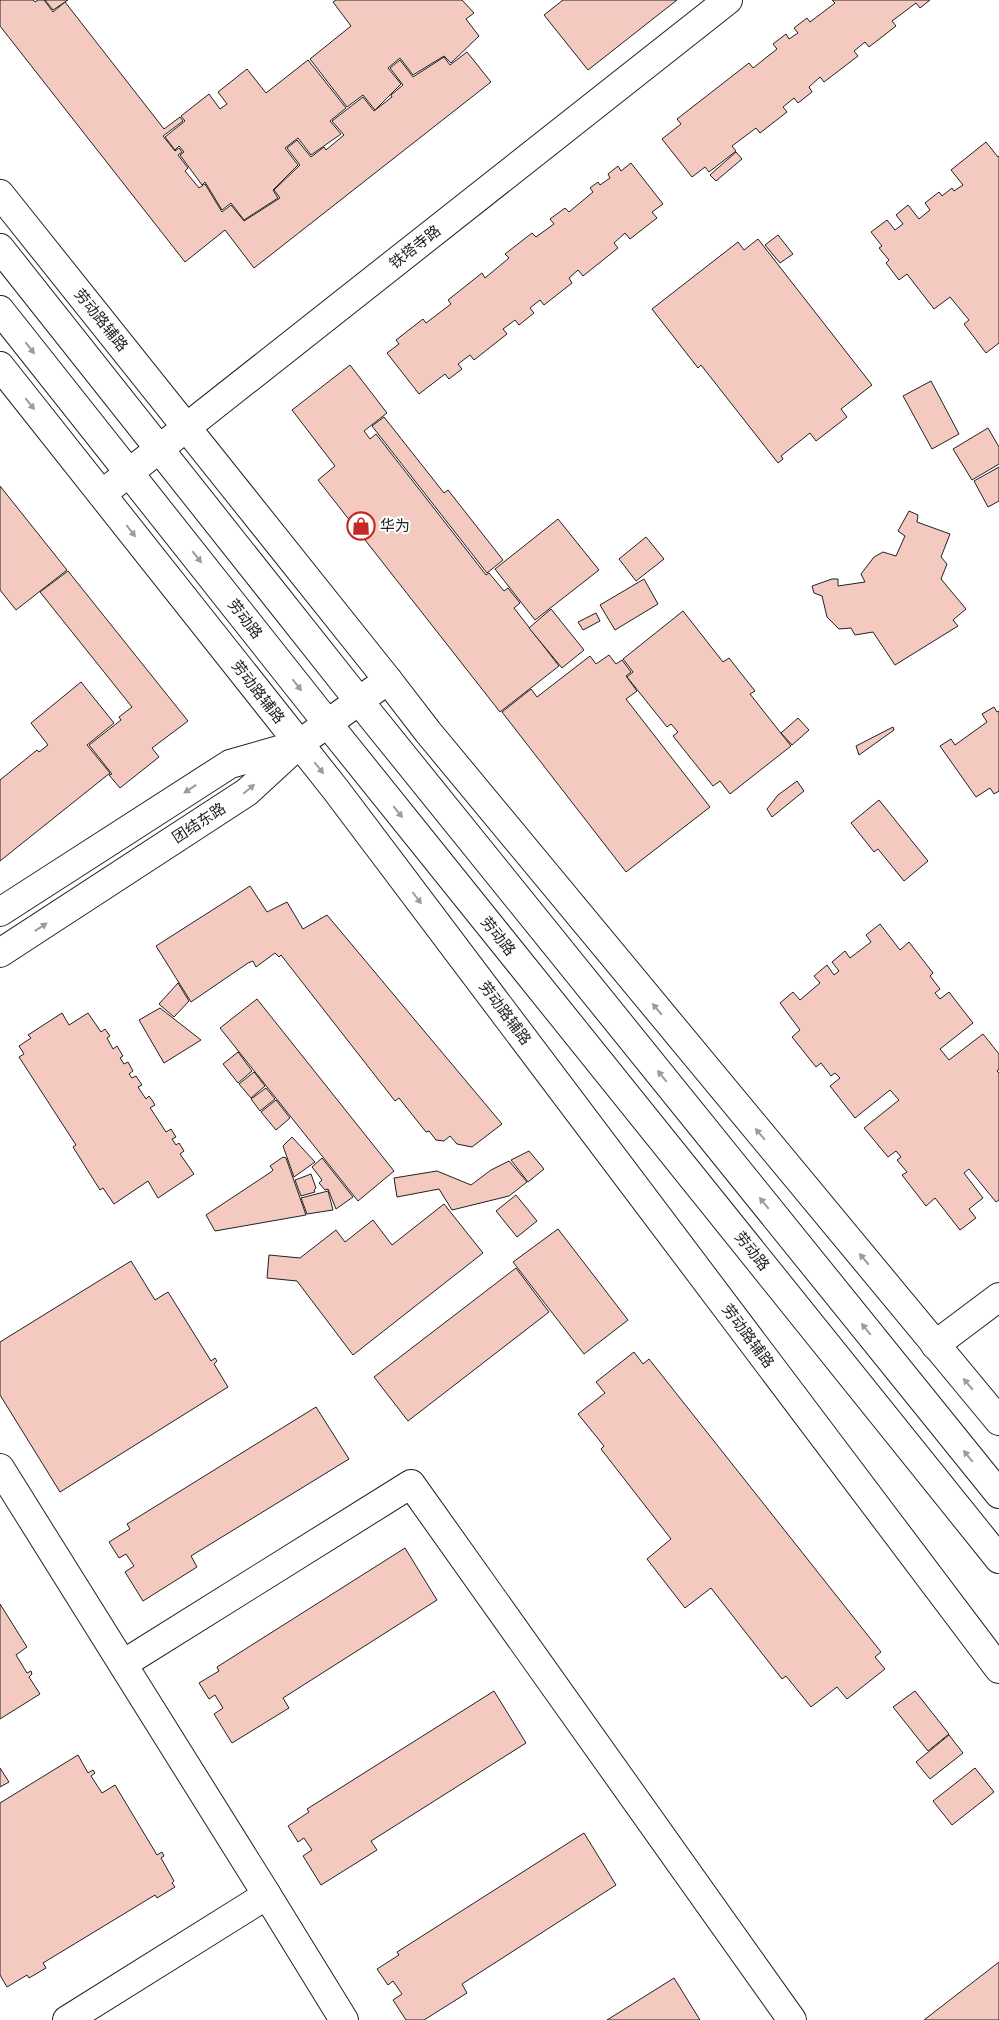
<svg xmlns="http://www.w3.org/2000/svg" width="999" height="2020" viewBox="0 0 999 2020" font-family="'Times New Roman','Noto Sans SC',serif">
<rect width="100%" height="100%" fill="#fff"/>
<g fill="#f3c9c0" stroke="#222">
<polygon points="0,0 33,0 35,2 38,0 44,0 53,12 65,2 164,129 180,117 183,121 163,136 175,151 179,148 182,152 178,155 188,168 185,171 199,188 205,184 222,212 231,205 244,221 280,198 274,190 300,165 287,148 297,140 311,157 324,147 326,150 344,135 332,121 363,97 374,111 392,97 391,95 403,85 390,68 400,60 413,77 444,57 450,65 467,52 491,82 254,268 225,230 185,262 0,26"/>
<polygon points="45,0 68,0 53,10"/>
<polygon points="336,0 462,0 474,13 466,19 479,36 451,63 444,56 413,75 400,58 388,68 401,84 375,110 363,95 347,107 310,59 351,26 333,2"/>
<polygon points="563,0 677,0 588,70 544,15"/>
<polygon points="832,0 930,0 920,8 916,3 892,21 896,26 869,47 865,42 854,51 858,56 824,82 820,77 809,87 812,92 798,103 794,98 783,107 787,112 760,133 756,128 732,146 736,151 709,172 705,167 692,177 662,139 681,124 677,119 749,63 753,68 777,49 773,44 786,34 789,39 798,33 794,28 807,18 810,22 835,3"/>
<polygon points="308,60 346,108 330,121 341,134 311,155 298,138 285,148 298,165 273,190 278,198 244,220 231,203 222,210 205,182 202,185 180,155 184,152 179,146 175,150 165,137 185,121 181,116 209,94 220,109 227,104 218,92 247,69 266,93"/>
<polygon points="986,142 998,157 999,156 999,343 986,353 964,324 969,320 950,297 934,309 907,274 899,280 886,263 889,260 879,248 882,246 871,232 887,220 895,230 903,224 896,215 908,205 919,219 930,210 925,203 939,192 942,196 952,188 954,191 963,185 951,170"/>
<polygon points="736,152 742,159 716,181 710,175"/>
<polygon points="631,163 663,204 652,212 657,218 630,239 625,233 614,243 618,248 583,276 578,270 569,278 572,283 544,305 540,300 530,308 534,313 519,325 515,320 503,329 507,334 474,360 470,355 458,364 462,369 449,379 445,374 419,394 387,353 399,344 396,340 423,319 426,323 451,304 448,300 482,273 485,278 509,258 505,254 532,233 536,237 554,224 550,219 565,208 569,212 593,192 590,188 598,182 600,185 610,178 608,174 618,166 621,171"/>
<polygon points="778,235 793,254 780,263 765,245"/>
<polygon points="758,239 872,385 841,409 847,417 816,441 810,433 781,456 783,459 778,463 701,365 698,368 652,309 738,242 744,250"/>
<polygon points="350,365 387,413 364,431 370,439 376,434 486,575 489,573 504,591 508,588 520,603 514,608 559,666 500,712 318,480 335,466 292,410"/>
<polygon points="931,381 959,434 932,449 903,396"/>
<polygon points="384,417 444,493 448,490 503,560 487,573 372,426"/>
<polygon points="988,428 999,447 999,464 972,480 953,449"/>
<polygon points="999,467 999,501 988,507 974,481"/>
<polygon points="0,486 67,570 16,610 0,590"/>
<polygon points="909,511 918,515 917,522 950,534 941,557 947,564 941,579 966,609 953,620 958,626 895,665 873,632 855,635 851,628 839,629 827,617 822,596 814,593 812,586 832,579 838,579 838,586 865,582 861,574 874,557 883,552 896,556 905,536 898,531"/>
<polygon points="558,519 599,570 535,620 495,569"/>
<polygon points="646,537 664,559 636,581 619,559"/>
<polygon points="68,571 188,721 152,748 159,757 120,788 109,775 112,774 89,745 121,720 119,717 132,707 40,592"/>
<polygon points="644,579 658,604 615,630 600,605"/>
<polygon points="551,609 584,650 562,668 529,628"/>
<polygon points="683,611 723,662 729,658 755,691 750,694 791,746 730,794 720,781 713,786 673,736 678,732 671,724 667,727 627,677 633,672 623,659"/>
<polygon points="596,613 600,621 583,630 578,622"/>
<polygon points="609,655 616,664 622,660 631,672 626,676 637,691 626,699 710,807 626,872 502,712 531,689 537,697 590,656 596,664"/>
<polygon points="81,682 114,723 87,745 110,773 0,861 0,780 37,750 39,752 48,745 31,723"/>
<polygon points="994,707 997,712 999,711 999,791 994,794 990,788 976,797 940,746 951,739 955,745 987,722 982,714"/>
<polygon points="798,718 809,730 792,745 781,733"/>
<polygon points="893,727 894,730 859,755 856,746"/>
<polygon points="797,781 804,791 772,817 767,809 778,795"/>
<polygon points="879,800 928,861 904,881 878,849 874,852 851,823"/>
<polygon points="250,886 267,912 287,902 303,929 327,915 502,1124 472,1147 457,1144 450,1136 444,1141 436,1140 429,1131 426,1132 399,1098 395,1101 281,955 279,957 275,953 256,967 253,961 248,963 191,1002 156,946"/>
<polygon points="880,924 900,950 909,942 933,973 930,976 940,989 935,993 940,999 949,992 973,1023 940,1049 949,1060 983,1034 999,1054 999,1069 997,1071 999,1073 999,1200 996,1202 969,1169 964,1173 983,1198 969,1209 976,1218 960,1230 935,1198 926,1206 902,1175 907,1172 897,1160 901,1157 896,1151 888,1157 864,1128 899,1100 890,1090 855,1118 830,1086 840,1078 835,1073 831,1076 821,1063 816,1067 792,1037 800,1030 780,1003 793,992 800,1000 820,983 814,976 827,965 834,975 839,971 832,962 845,951 850,958 871,942 866,935"/>
<polygon points="178,983 189,1001 174,1017 159,1004"/>
<polygon points="257,999 394,1171 358,1201 220,1028"/>
<polygon points="160,1008 201,1040 164,1063 139,1020"/>
<polygon points="62,1013 69,1025 88,1013 101,1032 105,1029 110,1036 107,1038 113,1049 117,1046 123,1056 120,1058 124,1064 128,1062 133,1071 129,1074 132,1078 136,1076 142,1085 138,1087 146,1099 149,1096 152,1100 155,1105 150,1108 151,1109 166,1132 171,1129 176,1137 172,1139 176,1145 179,1143 184,1151 180,1154 194,1174 158,1198 148,1181 114,1204 103,1188 100,1190 73,1147 76,1145 19,1057 24,1054 19,1046 31,1038 28,1035"/>
<polygon points="238,1052 252,1071 238,1083 223,1064"/>
<polygon points="254,1072 265,1086 251,1098 239,1084"/>
<polygon points="266,1088 275,1099 260,1111 251,1099"/>
<polygon points="276,1100 290,1118 276,1130 261,1112"/>
<polygon points="292,1137 315,1162 294,1177 283,1146"/>
<polygon points="529,1151 544,1169 528,1182 511,1160"/>
<polygon points="283,1157 286,1158 306,1215 215,1231 206,1215 271,1172 273,1170 270,1166"/>
<polygon points="322,1158 353,1197 336,1209 328,1189 325,1190 319,1183 322,1180 312,1167"/>
<polygon points="509,1161 527,1182 509,1196 452,1210 439,1189 397,1197 394,1178 437,1171 471,1185 491,1170"/>
<polygon points="311,1174 316,1188 314,1190 315,1192 301,1196 295,1180"/>
<polygon points="328,1191 333,1210 307,1214 301,1198"/>
<polygon points="516,1195 537,1221 517,1237 496,1211"/>
<polygon points="444,1204 483,1253 353,1355 297,1281 267,1278 269,1255 300,1258 336,1230 345,1242 373,1220 392,1245"/>
<polygon points="558,1229 628,1320 584,1354 513,1262"/>
<polygon points="131,1261 155,1300 168,1292 211,1361 215,1358 217,1361 214,1364 228,1387 60,1492 0,1395 0,1342"/>
<polygon points="516,1268 549,1312 408,1421 374,1377"/>
<polygon points="634,1352 643,1364 649,1359 881,1652 875,1657 885,1669 847,1699 837,1687 811,1707 786,1676 782,1679 711,1588 685,1608 647,1559 671,1539 601,1449 604,1446 578,1414 605,1393 596,1382"/>
<polygon points="316,1407 349,1459 191,1556 197,1567 143,1601 125,1572 134,1566 126,1554 119,1558 109,1542 130,1529 127,1524"/>
<polygon points="405,1548 437,1600 283,1698 289,1708 232,1743 214,1714 223,1708 215,1695 209,1699 199,1683 219,1671 217,1667"/>
<polygon points="0,1604 27,1647 16,1655 27,1673 31,1671 32,1674 29,1677 40,1694 0,1719"/>
<polygon points="494,1691 526,1743 371,1841 377,1850 321,1885 303,1856 312,1850 304,1838 298,1842 288,1826 309,1812 307,1809"/>
<polygon points="915,1691 949,1734 928,1751 893,1707"/>
<polygon points="949,1735 963,1753 930,1779 916,1762"/>
<polygon points="78,1755 88,1773 93,1770 95,1773 91,1776 102,1793 115,1785 157,1855 162,1852 164,1856 161,1858 174,1881 172,1883 175,1887 157,1898 155,1895 43,1963 46,1968 29,1978 27,1975 7,1987 0,1975 0,1803"/>
<polygon points="0,1768 9,1782 0,1787"/>
<polygon points="975,1768 994,1792 952,1825 933,1801"/>
<polygon points="584,1833 616,1885 462,1984 467,1993 424,2020 406,2020 393,2000 402,1994 393,1981 388,1985 377,1969 399,1955 397,1952"/>
<polygon points="999,1962 999,2020 924,2020"/>
<polygon points="674,1978 700,2020 607,2020"/>
</g>
<g fill="none" stroke-linecap="round" stroke-linejoin="round">
<g stroke="#222" stroke-width="30">
<g id="minor">
<polyline points="0,194 388,680 428,732 999,1421"/>
<polyline points="0,366 336,790 999,1669"/>
<polyline points="102,494 728,0"/>
<polyline points="0,912 230,764 293,746"/>
<polyline points="0,953 247,792 299,744 388,680"/>
<polyline points="935,1345 999,1297"/>
<polyline points="0,1468 267,1895"/>
<polyline points="123,1664 411,1484 792,2020"/>
<polyline points="67,2020 267,1895 344,2020"/>
</g>
</g>
<g stroke="#222" stroke-width="30">
<g id="major">
<polyline points="0,248 359,701 999,1494"/>
<polyline points="0,310 328,724 999,1559"/>
</g>
</g>
<use href="#minor" stroke="#fff" stroke-width="28"/>
<use href="#major" stroke="#fff" stroke-width="28"/>
</g>
<defs><path id="oneway-solid" d="M-6-.8H1V-3.2L6.5 0L1 3.2V.8H-6Z" transform="scale(1.25)"/></defs>
<g fill="#9c9c9c">
<use href="#oneway-solid" transform="translate(30 348) rotate(52)"/>
<use href="#oneway-solid" transform="translate(30 404) rotate(51)"/>
<use href="#oneway-solid" transform="translate(131 531) rotate(52)"/>
<use href="#oneway-solid" transform="translate(197 557) rotate(52)"/>
<use href="#oneway-solid" transform="translate(297 685) rotate(52)"/>
<use href="#oneway-solid" transform="translate(319 768) rotate(51)"/>
<use href="#oneway-solid" transform="translate(190 789) rotate(147)"/>
<use href="#oneway-solid" transform="translate(249 789) rotate(-40)"/>
<use href="#oneway-solid" transform="translate(398 812) rotate(51)"/>
<use href="#oneway-solid" transform="translate(417 898) rotate(53)"/>
<use href="#oneway-solid" transform="translate(41 927) rotate(-33)"/>
<use href="#oneway-solid" transform="translate(657 1009) rotate(-130)"/>
<use href="#oneway-solid" transform="translate(662 1076) rotate(-129)"/>
<use href="#oneway-solid" transform="translate(760 1134) rotate(-130)"/>
<use href="#oneway-solid" transform="translate(764 1203) rotate(-129)"/>
<use href="#oneway-solid" transform="translate(864 1259) rotate(-130)"/>
<use href="#oneway-solid" transform="translate(866 1329) rotate(-129)"/>
<use href="#oneway-solid" transform="translate(968 1384) rotate(-130)"/>
<use href="#oneway-solid" transform="translate(968 1456) rotate(-129)"/>
</g>
<defs>
<g id="shop-ring" transform="scale(1.4375)"><circle r="9.5" fill="#fff" stroke="#c62828" stroke-width="1.5"/><path d="M-5-2.5h2.3a2.7 3.5 0 0 1 5.4 0H5L5.5 6h-11ZM-1.5-2.5h3a1.5 2.3 0 0 0-3 0Z" fill="#c62828"/></g>
</defs>
<g fill-rule="evenodd">
<use href="#shop-ring" x="361" y="526"/>
</g>
<g text-anchor="middle" stroke-width="4" stroke-linejoin="round" paint-order="stroke">
<g font-size="15" fill="#222" stroke="#fff">
<text transform="translate(415 247) rotate(-38)" y="5">铁塔寺路</text>
<text transform="translate(101 320) rotate(51)" y="5">劳动路辅路</text>
<text transform="translate(245 619) rotate(52)" y="5">劳动路</text>
<text transform="translate(258 692) rotate(52)" y="5">劳动路辅路</text>
<text transform="translate(199 823) rotate(-33)" y="5">团结东路</text>
<text transform="translate(498 936) rotate(51)" y="5">劳动路</text>
<text transform="translate(505 1013) rotate(53)" y="5">劳动路辅路</text>
<text transform="translate(752 1251) rotate(51)" y="5">劳动路</text>
<text transform="translate(748 1336) rotate(53)" y="5">劳动路辅路</text>
</g>
<g font-size="15" fill="#222" stroke="#fff" text-anchor="start">
<text x="380" y="531">华为</text>
</g>
</g>
</svg>
